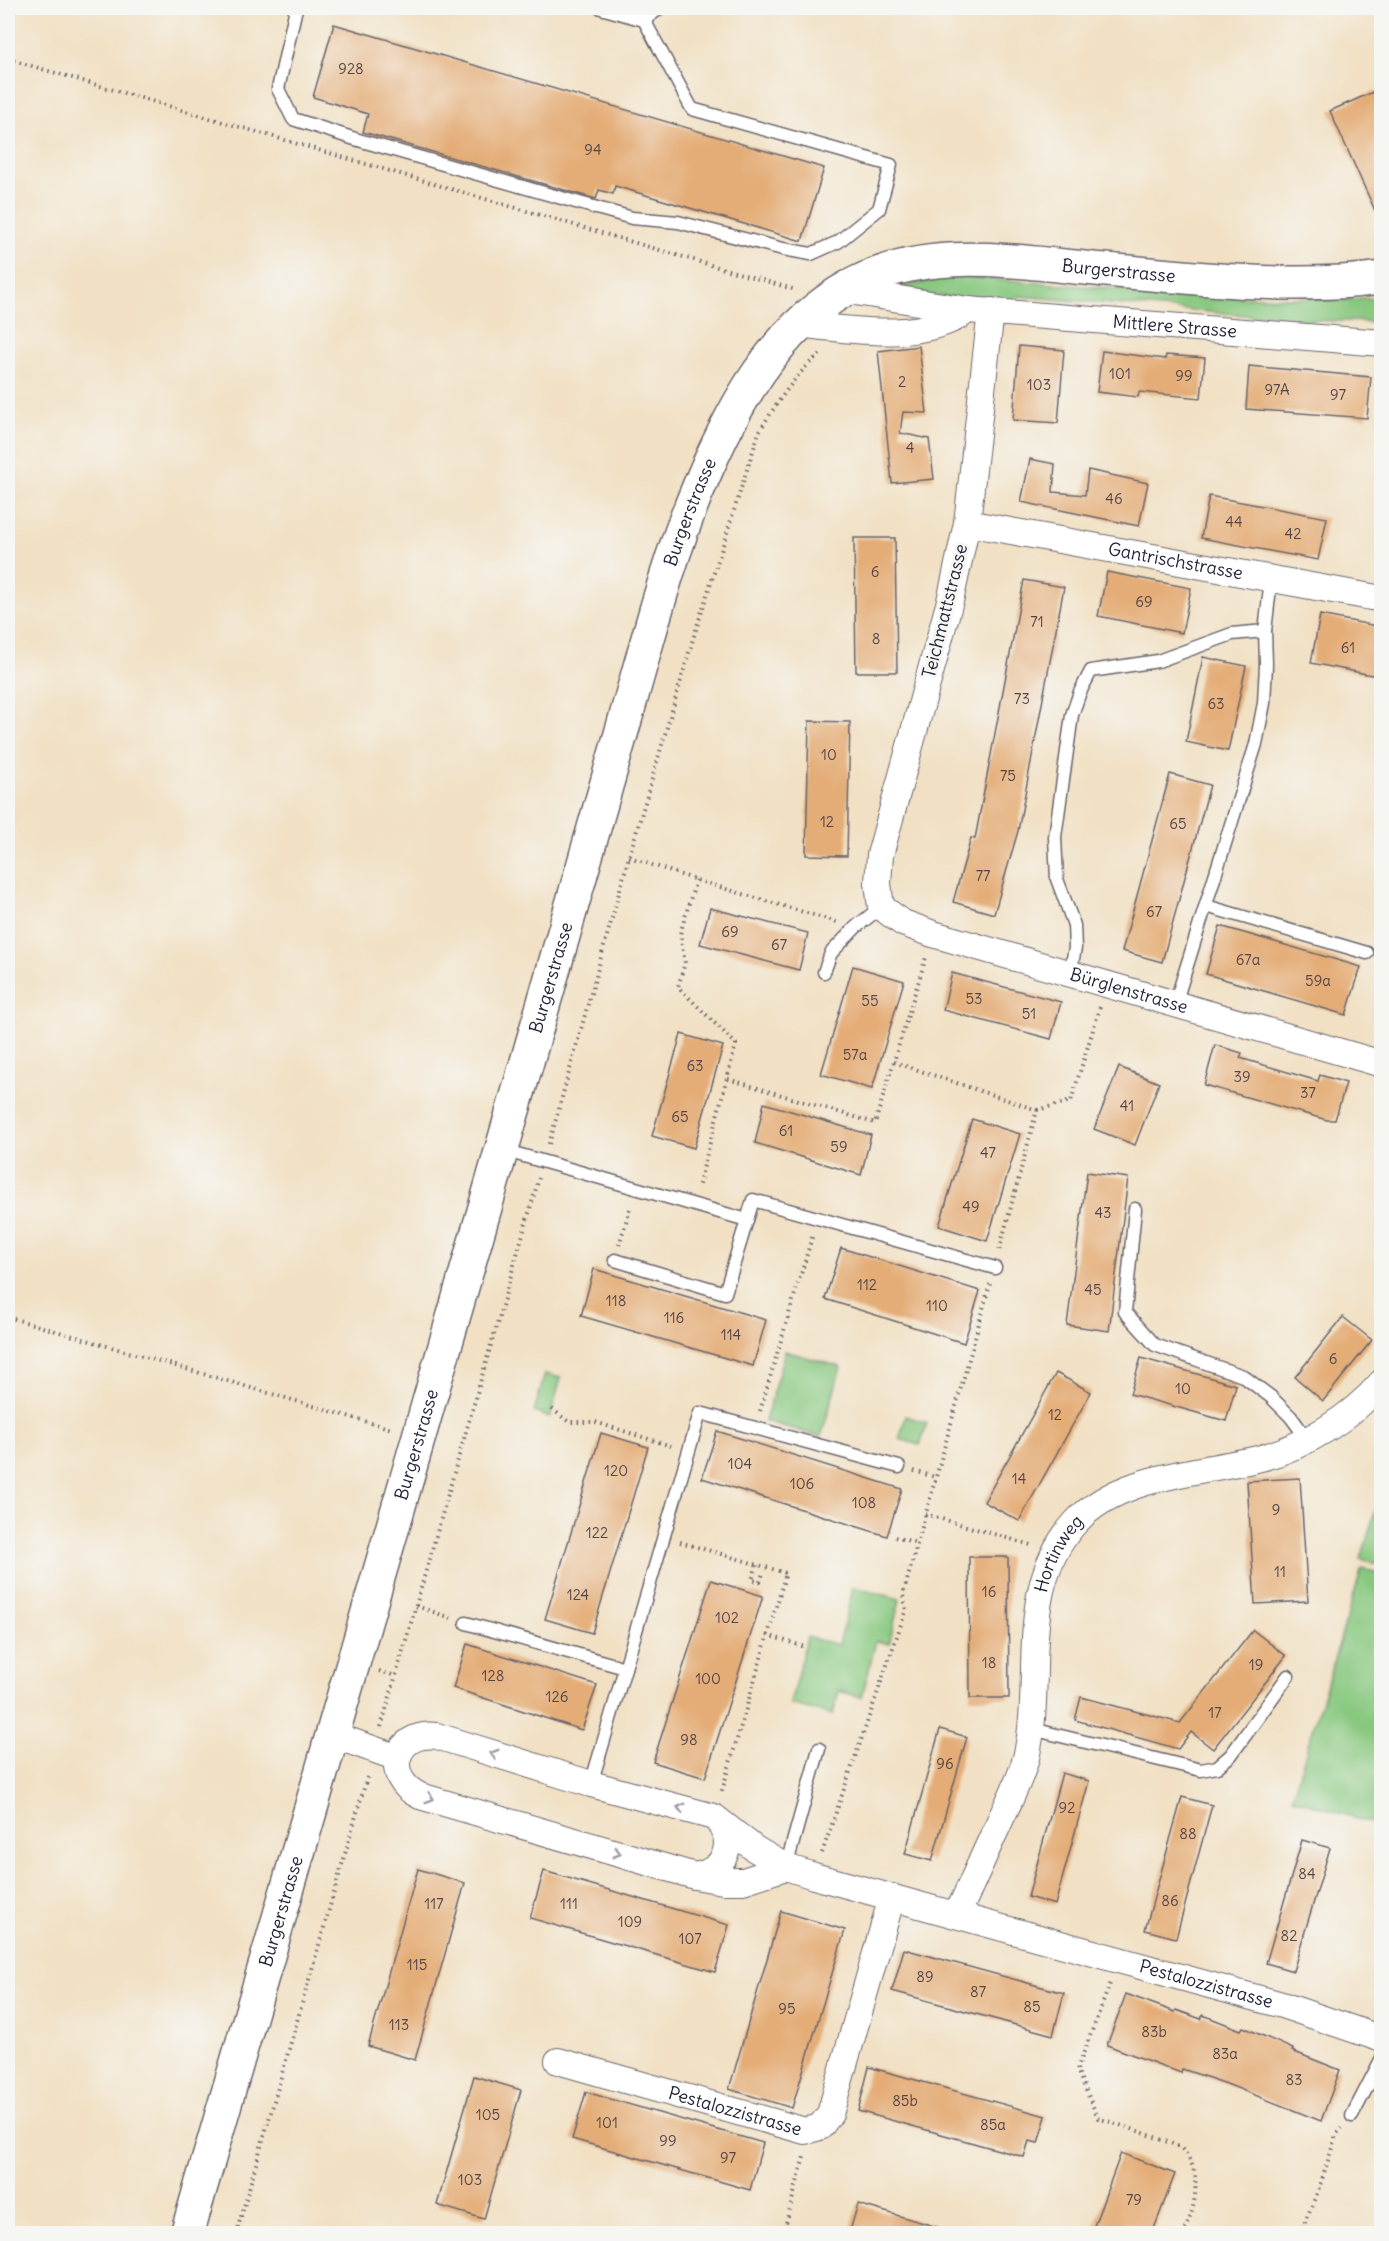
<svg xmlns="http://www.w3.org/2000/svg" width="1389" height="2241" viewBox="0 0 1389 2241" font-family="Delius,sans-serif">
<rect width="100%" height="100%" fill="#f6f6f2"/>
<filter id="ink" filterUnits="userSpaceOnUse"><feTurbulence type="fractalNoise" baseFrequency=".0167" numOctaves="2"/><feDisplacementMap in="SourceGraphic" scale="12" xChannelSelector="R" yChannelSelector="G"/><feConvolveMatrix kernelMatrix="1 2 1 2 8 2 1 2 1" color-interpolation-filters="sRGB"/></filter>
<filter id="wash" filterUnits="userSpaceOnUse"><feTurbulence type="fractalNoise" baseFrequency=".008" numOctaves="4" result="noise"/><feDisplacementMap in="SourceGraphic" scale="24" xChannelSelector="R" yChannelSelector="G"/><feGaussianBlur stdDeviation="1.35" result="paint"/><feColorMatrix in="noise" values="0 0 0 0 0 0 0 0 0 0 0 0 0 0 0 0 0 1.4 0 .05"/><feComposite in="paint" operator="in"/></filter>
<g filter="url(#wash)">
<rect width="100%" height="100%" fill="#f1e0c3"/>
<g fill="#87c77e" stroke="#54745c" stroke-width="1.5">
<polygon points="950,276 1211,296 1346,299 1381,297 1381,322 1303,320 1018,296 1017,303 904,293 902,288 907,286"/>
<polygon points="785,1351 841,1367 821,1437 765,1421"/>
<polygon points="545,1374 561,1378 550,1417 534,1412"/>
<polygon points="906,1416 927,1423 920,1445 899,1439"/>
<polygon points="1381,1491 1381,1565 1361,1559"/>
<polygon points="1362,1568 1381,1574 1381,1826 1292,1798"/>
<polygon points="853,1587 900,1599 889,1644 876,1641 862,1697 839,1691 833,1715 790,1704 807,1637 839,1645"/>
</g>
<g id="blocks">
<g fill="#e4ad78">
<polygon points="334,24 824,168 802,241 615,186 613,194 599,190 596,199 363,132 368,114 313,97"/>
<polygon points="1382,88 1382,226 1330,111"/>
<polygon points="919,346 927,413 903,412 900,433 929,439 934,479 892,483 878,351"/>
<polygon points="1019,346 1064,350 1058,423 1013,420"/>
<polygon points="1102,351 1165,359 1166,355 1205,358 1201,398 1139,392 1138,397 1097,392"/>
<polygon points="1249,366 1371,377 1367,418 1246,409"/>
<polygon points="1030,459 1055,464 1053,492 1085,495 1088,470 1148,483 1139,526 1021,502"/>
<polygon points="1209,496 1327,518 1318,560 1201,538"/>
<polygon points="854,538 895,538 897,672 856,672"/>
<polygon points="1107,572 1191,588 1182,633 1098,616"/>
<polygon points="1024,580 1064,587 1018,831 994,914 953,902 971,838 975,839"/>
<polygon points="1320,615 1382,627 1382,677 1311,663"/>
<polygon points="1203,657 1246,666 1228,751 1186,742"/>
<polygon points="809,721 850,722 847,856 806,855"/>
<polygon points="1170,774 1210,785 1162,962 1122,951"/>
<polygon points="710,908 808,933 799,970 700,944"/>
<polygon points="1220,926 1361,967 1346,1015 1206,974"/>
<polygon points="853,966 904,981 872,1089 821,1074"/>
<polygon points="952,973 1061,1002 1051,1039 943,1010"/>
<polygon points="681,1034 723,1046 694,1148 652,1136"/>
<polygon points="1215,1045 1242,1053 1240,1058 1318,1081 1320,1075 1346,1083 1335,1120 1327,1120 1204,1085"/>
<polygon points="1119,1067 1159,1083 1135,1145 1094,1129"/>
<polygon points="764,1103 871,1135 861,1175 755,1143"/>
<polygon points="972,1119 1020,1134 987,1241 939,1226"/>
<polygon points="1087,1172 1128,1178 1109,1331 1067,1325"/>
<polygon points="841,1248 980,1291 964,1343 825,1299"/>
<polygon points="594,1269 766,1320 753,1366 581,1316"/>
<polygon points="1343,1317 1372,1340 1323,1401 1295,1377"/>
<polygon points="1141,1358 1236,1385 1226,1421 1130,1394"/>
<polygon points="1056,1373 1091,1392 1019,1521 984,1502"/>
<polygon points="717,1431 902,1489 887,1536 702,1478"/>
<polygon points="601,1433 648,1447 592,1633 545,1619"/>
<polygon points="1300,1478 1308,1601 1255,1604 1247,1481"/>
<polygon points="969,1557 1008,1557 1009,1698 970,1698"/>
<polygon points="711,1580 763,1596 705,1778 653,1762"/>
<polygon points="1253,1630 1286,1656 1213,1749 1191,1732 1178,1749 1075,1720 1081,1697 1180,1723"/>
<polygon points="467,1644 597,1685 582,1730 453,1688"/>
<polygon points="940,1729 967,1737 932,1861 905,1854"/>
<polygon points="1062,1773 1089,1781 1055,1905 1028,1897"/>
<polygon points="1182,1797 1212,1805 1176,1938 1145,1930"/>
<polygon points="1302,1840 1330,1848 1293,1971 1266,1963"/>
<polygon points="418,1869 465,1883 415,2060 368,2046"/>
<polygon points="544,1871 729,1925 715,1972 530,1918"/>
<polygon points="781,1911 845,1930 792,2108 729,2089"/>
<polygon points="904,1949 1064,1993 1053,2035 892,1991"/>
<polygon points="1126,1994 1175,2012 1176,2010 1201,2019 1203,2015 1241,2030 1243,2027 1293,2049 1292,2051 1340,2070 1321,2121 1224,2083 1182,2069 1181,2073 1107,2045"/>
<polygon points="869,2067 1046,2116 1038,2143 1029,2141 1024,2157 858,2111"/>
<polygon points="474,2076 521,2090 484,2219 437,2205"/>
<polygon points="586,2092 763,2143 750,2190 572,2139"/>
<polygon points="1121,2153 1175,2174 1152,2234 1091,2234"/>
<polygon points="858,2204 941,2228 940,2234 849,2234"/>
</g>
</g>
</g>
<g filter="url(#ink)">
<use href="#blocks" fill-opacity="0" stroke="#6a646b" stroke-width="1.5"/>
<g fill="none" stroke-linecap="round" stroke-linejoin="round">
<g stroke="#6a646b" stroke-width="15">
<g id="service">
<polyline points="296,8 278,89 293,119 355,139 632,218 678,222 783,249 811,254 838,242 879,209 891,165 692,109 644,20"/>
<polyline points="601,8 644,20 660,8"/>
<polyline points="1206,906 1367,953"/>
<polyline points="824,972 831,953 856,927 881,907"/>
<polyline points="1070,974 1075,948 1074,925 1057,879 1055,837 1072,715 1080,692 1091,671 1158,661 1232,634 1265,631"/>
<polyline points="1175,1004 1256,744 1264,703 1266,665 1265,631 1271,579"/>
<polyline points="503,1150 747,1220 753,1200 995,1268"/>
<polyline points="1135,1209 1125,1312 1155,1345 1243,1376 1271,1397 1291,1417 1307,1439"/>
<polyline points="615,1260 725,1293 747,1220"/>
<polyline points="466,1623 625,1668"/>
<polyline points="1032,1729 1201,1770 1217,1767 1231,1755 1288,1676"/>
<polyline points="591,1784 700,1413 899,1467"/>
<polyline points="786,1867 819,1749"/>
<polyline points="1352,2116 1382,2058"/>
</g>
</g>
<g stroke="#6a646b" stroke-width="28">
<g id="minor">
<path id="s1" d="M 843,290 L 968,310 L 1382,343"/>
<path id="s2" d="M 991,311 L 967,523 L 951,597 L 880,855 L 878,883 L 881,907 L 903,923 L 933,934 L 1382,1064"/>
<path d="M 797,324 C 849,330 925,343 968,310"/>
<path id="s3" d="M 967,523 L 1382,599"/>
<polyline points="333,1735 398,1758"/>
<path id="s4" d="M 786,1867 L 743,1881 L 723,1881 L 695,1876 L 420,1796 C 381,1778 395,1730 437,1736 L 591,1784 L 714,1817 L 755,1849 L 786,1867 L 814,1876 L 1282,2005 L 1382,2039"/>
<path d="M 695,1876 C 725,1871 738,1842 716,1819"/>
<path id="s5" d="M 957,1915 C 971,1885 984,1855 998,1825 C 1008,1803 1020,1781 1026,1758 C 1045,1679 1015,1590 1075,1523 C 1119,1474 1201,1473 1261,1458 C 1306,1446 1352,1417 1382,1382"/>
<path id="s6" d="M 558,2061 L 805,2131 L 820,2127 L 830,2114 L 892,1897"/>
</g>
</g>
<g stroke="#6a646b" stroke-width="36">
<g id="secondary">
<path id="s7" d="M 187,2234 C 299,1851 410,1469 520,1086 C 555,964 590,842 625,720 C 648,640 668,558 701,482 C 733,407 775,328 849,287 C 928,243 1021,263 1106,270 C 1197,278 1291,290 1382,278"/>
</g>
</g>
<g stroke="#6a646b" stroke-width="4" stroke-dasharray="1.5 4.5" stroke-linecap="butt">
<polyline points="8,59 796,290"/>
<polyline points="629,857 696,880 837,922"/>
<polyline points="696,880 680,934 685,963 678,987 736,1044 698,1188"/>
<polyline points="894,1062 1037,1110 999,1251"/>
<polyline points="728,1079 875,1123 926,957"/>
<polyline points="1037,1110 1071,1101 1100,1007"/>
<path d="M 549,1144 L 629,857 L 693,639 L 759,432 C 773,409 800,367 822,353"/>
<polyline points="619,1245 631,1206"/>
<polyline points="8,1317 392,1429"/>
<polyline points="552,1409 569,1422 595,1422 671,1446"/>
<polyline points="760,1411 813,1234"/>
<polyline points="914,1471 935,1477"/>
<polyline points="925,1514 1031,1545"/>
<polyline points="895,1537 917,1543"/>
<polyline points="680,1542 786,1573 721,1794"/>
<polyline points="757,1565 752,1580 760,1582 763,1573"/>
<polyline points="416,1606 451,1618"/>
<polyline points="767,1635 805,1647"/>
<polyline points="379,1671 396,1676"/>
<polyline points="381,1727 539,1178"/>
<polyline points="822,1853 906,1610 903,1595 990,1284"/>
<path d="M 1110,1984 L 1077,2070 L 1098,2118 C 1111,2122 1176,2143 1182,2149 C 1204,2172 1195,2208 1184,2234"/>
<polyline points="236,2234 368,1774"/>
<polyline points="783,2234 805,2153"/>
<polyline points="1300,2234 1320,2186 1336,2135 1342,2128"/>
</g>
<use href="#service" stroke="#fff" stroke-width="12"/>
<use href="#minor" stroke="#fff" stroke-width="26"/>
<use href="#secondary" stroke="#fff" stroke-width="33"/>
</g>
<defs><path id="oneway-chevron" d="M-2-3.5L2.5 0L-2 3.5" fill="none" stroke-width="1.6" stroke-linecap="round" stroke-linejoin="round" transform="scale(1.5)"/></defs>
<g stroke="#9c9ca7">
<use href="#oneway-chevron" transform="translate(494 1754) rotate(-163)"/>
<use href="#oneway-chevron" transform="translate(430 1798) rotate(16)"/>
<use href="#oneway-chevron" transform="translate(681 1808) rotate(-165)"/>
<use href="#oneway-chevron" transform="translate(617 1853) rotate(16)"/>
</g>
</g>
<g text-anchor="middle" stroke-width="6" stroke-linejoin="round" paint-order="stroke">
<g font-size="15" fill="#52454a">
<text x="351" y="74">928</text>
<text x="593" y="155">94</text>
<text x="1120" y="379">101</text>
<text x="1184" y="381">99</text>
<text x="902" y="387">2</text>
<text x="1039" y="390">103</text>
<text x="1277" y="395">97A</text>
<text x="1338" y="400">97</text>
<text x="910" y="453">4</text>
<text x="1114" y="504">46</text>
<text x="1234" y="527">44</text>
<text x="1293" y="539">42</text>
<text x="875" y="577">6</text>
<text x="1144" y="607">69</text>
<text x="1037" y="627">71</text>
<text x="876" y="644">8</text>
<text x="1348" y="653">61</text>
<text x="1022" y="704">73</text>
<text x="1216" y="709">63</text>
<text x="829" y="760">10</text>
<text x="1008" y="781">75</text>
<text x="827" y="827">12</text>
<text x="1178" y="829">65</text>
<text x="983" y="881">77</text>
<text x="1154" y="917">67</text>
<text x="730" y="937">69</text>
<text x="779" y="950">67</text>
<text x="1248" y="965">67a</text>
<text x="1318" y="986">59a</text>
<text x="974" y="1004">53</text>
<text x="870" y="1006">55</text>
<text x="1029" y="1019">51</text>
<text x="855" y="1060">57a</text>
<text x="695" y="1071">63</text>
<text x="1242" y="1082">39</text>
<text x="1308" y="1098">37</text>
<text x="1127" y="1111">41</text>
<text x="680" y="1122">65</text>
<text x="786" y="1136">61</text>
<text x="839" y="1152">59</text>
<text x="988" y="1158">47</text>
<text x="971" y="1212">49</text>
<text x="1103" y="1218">43</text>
<text x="867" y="1290">112</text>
<text x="1093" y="1295">45</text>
<text x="616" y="1306">118</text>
<text x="937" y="1311">110</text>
<text x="674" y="1323">116</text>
<text x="731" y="1340">114</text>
<text x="1333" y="1364">6</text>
<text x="1183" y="1394">10</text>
<text x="1055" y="1420">12</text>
<text x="740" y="1469">104</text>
<text x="616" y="1476">120</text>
<text x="1019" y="1484">14</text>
<text x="802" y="1489">106</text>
<text x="864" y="1508">108</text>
<text x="1276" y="1515">9</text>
<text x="597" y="1538">122</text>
<text x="1280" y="1577">11</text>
<text x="989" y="1597">16</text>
<text x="578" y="1600">124</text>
<text x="727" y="1623">102</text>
<text x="989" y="1668">18</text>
<text x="1256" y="1670">19</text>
<text x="493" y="1681">128</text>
<text x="708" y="1684">100</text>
<text x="557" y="1702">126</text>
<text x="1215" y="1718">17</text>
<text x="689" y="1745">98</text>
<text x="945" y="1769">96</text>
<text x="1067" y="1813">92</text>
<text x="1188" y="1839">88</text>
<text x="1307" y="1879">84</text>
<text x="1170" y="1906">86</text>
<text x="434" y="1909">117</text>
<text x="569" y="1909">111</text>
<text x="630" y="1927">109</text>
<text x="1289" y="1941">82</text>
<text x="690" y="1944">107</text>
<text x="417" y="1970">115</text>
<text x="925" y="1982">89</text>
<text x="978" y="1997">87</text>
<text x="1032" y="2012">85</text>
<text x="787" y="2014">95</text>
<text x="399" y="2030">113</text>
<text x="1154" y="2037">83b</text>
<text x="1225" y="2059">83a</text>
<text x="1294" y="2085">83</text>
<text x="905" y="2106">85b</text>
<text x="488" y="2120">105</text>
<text x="607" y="2128">101</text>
<text x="993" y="2130">85a</text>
<text x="668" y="2146">99</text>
<text x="728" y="2163">97</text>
<text x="470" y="2185">103</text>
<text x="1134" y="2205">79</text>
</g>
<g font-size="18" fill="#22223b" stroke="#f6f6f2">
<text dy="6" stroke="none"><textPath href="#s7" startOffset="2350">Burgerstrasse</textPath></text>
<text dy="6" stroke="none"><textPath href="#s1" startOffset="334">Mittlere Strasse</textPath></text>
<text dy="6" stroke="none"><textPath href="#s7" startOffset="1794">Burgerstrasse</textPath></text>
<text dy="6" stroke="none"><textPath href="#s3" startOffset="212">Gantrischstrasse</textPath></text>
<text transform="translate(945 611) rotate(-76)" y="6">Teichmattstrasse</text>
<text dy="6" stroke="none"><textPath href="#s7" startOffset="1308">Burgerstrasse</textPath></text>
<text dy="6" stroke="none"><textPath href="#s2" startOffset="872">Bürglenstrasse</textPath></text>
<text dy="6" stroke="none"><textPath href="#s7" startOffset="822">Burgerstrasse</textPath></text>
<text dy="6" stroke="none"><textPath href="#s5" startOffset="381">Hortinweg</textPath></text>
<text dy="6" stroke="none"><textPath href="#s7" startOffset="336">Burgerstrasse</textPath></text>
<text dy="6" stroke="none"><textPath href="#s4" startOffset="1290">Pestalozzistrasse</textPath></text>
<text dy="6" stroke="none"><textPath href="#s6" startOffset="184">Pestalozzistrasse</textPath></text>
</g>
</g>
<rect width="1389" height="2241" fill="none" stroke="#f6f6f2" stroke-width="30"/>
</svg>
